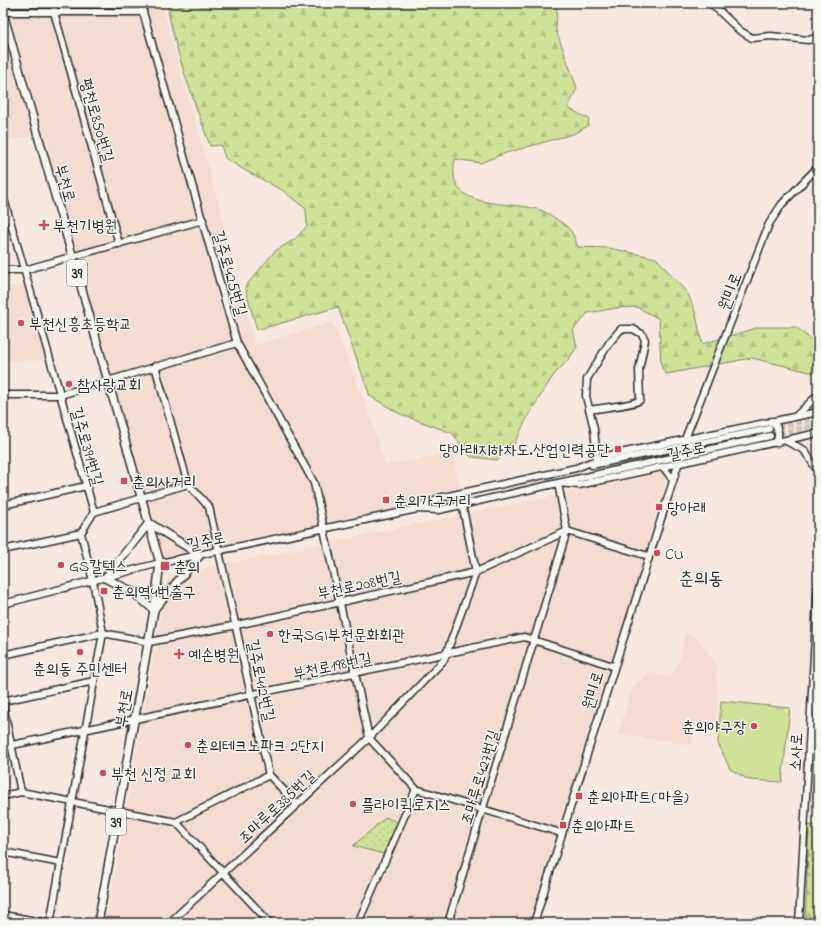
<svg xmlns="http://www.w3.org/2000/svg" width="821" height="926" viewBox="0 0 821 926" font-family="'Indie Flower','Poor Story',sans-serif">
<defs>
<pattern id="forest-firs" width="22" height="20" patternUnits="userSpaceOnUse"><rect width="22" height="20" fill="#cfe297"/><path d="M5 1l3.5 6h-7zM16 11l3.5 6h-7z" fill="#b2c282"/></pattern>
<pattern id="park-dots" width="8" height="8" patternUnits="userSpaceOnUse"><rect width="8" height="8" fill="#cfe297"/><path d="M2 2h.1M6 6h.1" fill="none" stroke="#b2c282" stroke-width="1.8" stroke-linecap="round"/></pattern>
</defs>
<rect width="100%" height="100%" fill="#f7e9e1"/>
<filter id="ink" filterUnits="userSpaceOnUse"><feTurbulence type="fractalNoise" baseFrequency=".025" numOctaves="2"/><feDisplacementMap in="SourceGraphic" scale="8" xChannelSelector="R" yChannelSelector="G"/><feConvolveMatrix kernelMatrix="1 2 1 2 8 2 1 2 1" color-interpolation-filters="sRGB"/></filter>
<g filter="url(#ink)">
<g fill="#f3dcd2">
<polygon points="3,3 164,3 164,13 221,212 255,345 332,322 367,407 385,465 453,453 462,504 160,563 37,135 3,141"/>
<polygon points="3,286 29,286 50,360 3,361"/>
<polygon points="662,473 667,479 627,615 530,923 106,923 168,576"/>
<polygon points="686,633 698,639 718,667 716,677 718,697 716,728 695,724 691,745 618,734 632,689 650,672 670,678 680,659"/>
</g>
<g fill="url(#forest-firs)" stroke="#7d8661">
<path d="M 167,3 L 555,3 L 557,8 L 556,30 L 577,88 L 568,108 L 589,119 L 588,126 L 573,134 L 506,153 L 480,163 L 455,159 C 444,215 510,198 543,211 C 548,213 568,226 571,231 C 574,236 576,242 578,247 L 609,248 L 656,258 L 688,294 L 696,314 L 702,344 L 760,327 L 796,327 L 818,345 L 814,373 L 752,358 L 666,374 L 661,366 L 659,319 L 637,307 L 616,308 L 588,313 L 573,330 L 577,347 L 568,360 L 553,376 L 529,414 L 514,444 L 498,460 L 471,457 L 452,433 L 400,414 L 370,396 L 338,307 L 257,330 L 245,287 L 275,251 L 295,239 L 307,226 L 306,209 L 282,190 L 246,171 L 225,158 L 221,145 L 210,146 C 194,100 174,51 167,3 Z"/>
<polygon points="809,825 818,826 818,923 805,923"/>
</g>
<polygon fill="url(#park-dots)" stroke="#7d8661" points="386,817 398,823 384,854 353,846"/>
<polygon fill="#cfe297" stroke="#7d8661" points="721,701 790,708 782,782 749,780 730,769 718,743"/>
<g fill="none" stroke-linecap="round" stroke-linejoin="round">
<g stroke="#cec3bd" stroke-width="6" stroke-dasharray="6 3" stroke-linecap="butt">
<polyline points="769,429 818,418"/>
<polyline points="770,436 818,425"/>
</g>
<g stroke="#2b2b2b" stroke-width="9">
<g id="minor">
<polyline points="54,3 54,12 119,244"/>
<polyline points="143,3 143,12 237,343 314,483 369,738 416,789 561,833"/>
<polyline points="711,3 739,30 752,38 771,36 808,40 818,38"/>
<polyline points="3,12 143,12"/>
<polyline points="3,196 94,512"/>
<polyline points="3,270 24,270 203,220"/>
<polyline points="155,366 188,484 209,507 269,775 297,804"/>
<polyline points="3,395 60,395 237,343"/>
<path d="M 589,410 C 599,408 635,405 640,400 L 639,370 L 645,340 L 642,334 L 633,329 L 621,329 L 609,343 L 587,379 L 586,396 L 594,429 L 597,460"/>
<polyline points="797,415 818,395"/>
<path d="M 771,421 C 779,427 780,434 776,443"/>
<polyline points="685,439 769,224 782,204 818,167"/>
<polyline points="786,441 804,450 818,471"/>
<polyline points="592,465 769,429"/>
<polyline points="664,468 673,480"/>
<polyline points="3,505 86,486"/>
<polyline points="418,508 439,498 576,468 606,456 818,412"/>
<polyline points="94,512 188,484"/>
<polyline points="3,550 81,533"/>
<polyline points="3,604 160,563 417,509 439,510 558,483 579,485 818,433"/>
<polyline points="3,655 103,633 149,642 237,625 476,572 567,531 648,556"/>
<polyline points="3,701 94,681"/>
<polyline points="3,705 21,792"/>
<polyline points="3,747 524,637 613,666"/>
<polyline points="3,796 21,792 176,822 270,923"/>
<polyline points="176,822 269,775"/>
<polyline points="3,852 61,863"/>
<polyline points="3,915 48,923"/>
<polyline points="50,923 103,633 93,581 81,533 94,512"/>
<polyline points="169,923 369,738 444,660 476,572 462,504"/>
<polyline points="358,923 416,789"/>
<polyline points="448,923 567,531 558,483 770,436"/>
<polyline points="534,923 678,465"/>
<polyline points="799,923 818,583"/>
</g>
</g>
<g stroke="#2b2b2b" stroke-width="10">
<g id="major">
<polyline points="3,13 160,563 154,610 98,923"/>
<polyline points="149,523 200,555 155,608"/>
<polyline points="149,523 105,578 133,592 154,610"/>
</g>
</g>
<use href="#minor" stroke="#f6f6f2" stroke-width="6"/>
<use href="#major" stroke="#f6f6f2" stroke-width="7"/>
</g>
</g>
<g fill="#d1495b" stroke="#f6f6f2" stroke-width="1.5">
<path d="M42 219h4v4h4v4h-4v4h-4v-4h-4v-4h4z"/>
<circle cx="21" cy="323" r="4"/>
<circle cx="69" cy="384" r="4"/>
<rect x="614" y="445" width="8" height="8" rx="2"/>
<rect x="120" y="477" width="8" height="8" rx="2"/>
<rect x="382" y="496" width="8" height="8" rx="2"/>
<rect x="655" y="503" width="8" height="8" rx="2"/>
<circle cx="657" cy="553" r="4"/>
<circle cx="61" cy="565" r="4"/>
<rect x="160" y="561" width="10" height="10" rx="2"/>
<rect x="100" y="587" width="8" height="8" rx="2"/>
<circle cx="270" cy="634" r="4"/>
<circle cx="80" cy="652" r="4"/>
<path d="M177 648h4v4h4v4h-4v4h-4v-4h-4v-4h4z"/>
<circle cx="754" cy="726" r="4"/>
<circle cx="188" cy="745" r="4"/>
<circle cx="103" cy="773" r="4"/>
<rect x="575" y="792" width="8" height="8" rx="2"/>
<circle cx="353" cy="804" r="4"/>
<rect x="559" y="821" width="8" height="8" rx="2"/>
</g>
<g text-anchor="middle" stroke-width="3" stroke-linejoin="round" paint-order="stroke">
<g fill="#f6f6f2" stroke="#686867" stroke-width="1">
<rect x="67" y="260" width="20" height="26" rx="3"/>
<rect x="106" y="809" width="20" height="26" rx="3"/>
</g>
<g font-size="15" font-weight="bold" fill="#2b2b2b">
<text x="77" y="278">39</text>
<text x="116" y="827">39</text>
</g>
<g font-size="16" fill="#2b2b2b" stroke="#f6f6f2">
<text transform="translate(98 120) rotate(74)" y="6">평천로850번길</text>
<text transform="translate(66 183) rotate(74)" y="6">부천로</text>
<text transform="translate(231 273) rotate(74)" y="6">길주로425번길</text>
<text transform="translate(729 291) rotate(-69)" y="6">원미로</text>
<text transform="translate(88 446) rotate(74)" y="6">길주로391번길</text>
<text transform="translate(686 450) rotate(-12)" y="6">길주로</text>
<text transform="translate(206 540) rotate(-12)" y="6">길주로</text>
<text transform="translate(359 584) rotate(-12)" y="6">부천로208번길</text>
<text transform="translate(332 665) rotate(-12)" y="6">부천로198번길</text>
<text transform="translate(262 680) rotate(78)" y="6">길주로412번길</text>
<text transform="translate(592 690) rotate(-73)" y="6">원미로</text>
<text transform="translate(123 708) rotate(-80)" y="6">부천로</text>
<text transform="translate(795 752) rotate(-87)" y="6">소사로</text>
<text transform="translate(479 777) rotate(-73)" y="6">조마루로427번길</text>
<text transform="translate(276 806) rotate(-43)" y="6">조마루로385번길</text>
</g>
<g font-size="16" fill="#2b2b2b" stroke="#f6f6f2" text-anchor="start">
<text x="53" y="231">부천기병원</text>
<text x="29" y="329">부천신흥초등학교</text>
<text x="77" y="390">참사랑교회</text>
<text x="610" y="455" text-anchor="end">당아래지하차도.산업인력공단</text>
<text x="132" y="487">춘의사거리</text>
<text x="394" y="506">춘의가구거리</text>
<text x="667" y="513">당아래</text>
<text x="665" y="559">CU</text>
<text x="69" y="571">GS칼텍스</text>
<text x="174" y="572">춘의</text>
<text x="112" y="597">춘의역4번출구</text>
<text x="278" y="640">한국SGI부천문화회관</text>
<text x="188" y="660">예손병원</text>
<text x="80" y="674" text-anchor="middle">춘의동 주민센터</text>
<text x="746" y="732" text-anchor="end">춘의야구장</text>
<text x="196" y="751">춘의테크노파크 2단지</text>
<text x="111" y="779">부천 신정 교회</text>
<text x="587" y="802">춘의아파트(마을)</text>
<text x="361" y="810">플라이퀵로지스</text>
<text x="571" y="831">춘의아파트</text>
</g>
<g font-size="18" fill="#2b2b2b" stroke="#f6f6f2">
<text x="701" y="584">춘의동</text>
</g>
</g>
<rect width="821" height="926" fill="none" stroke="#f6f6f2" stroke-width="16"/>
<rect x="8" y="8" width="805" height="910" fill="none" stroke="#2b2b2b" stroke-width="1.5" filter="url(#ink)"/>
</svg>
